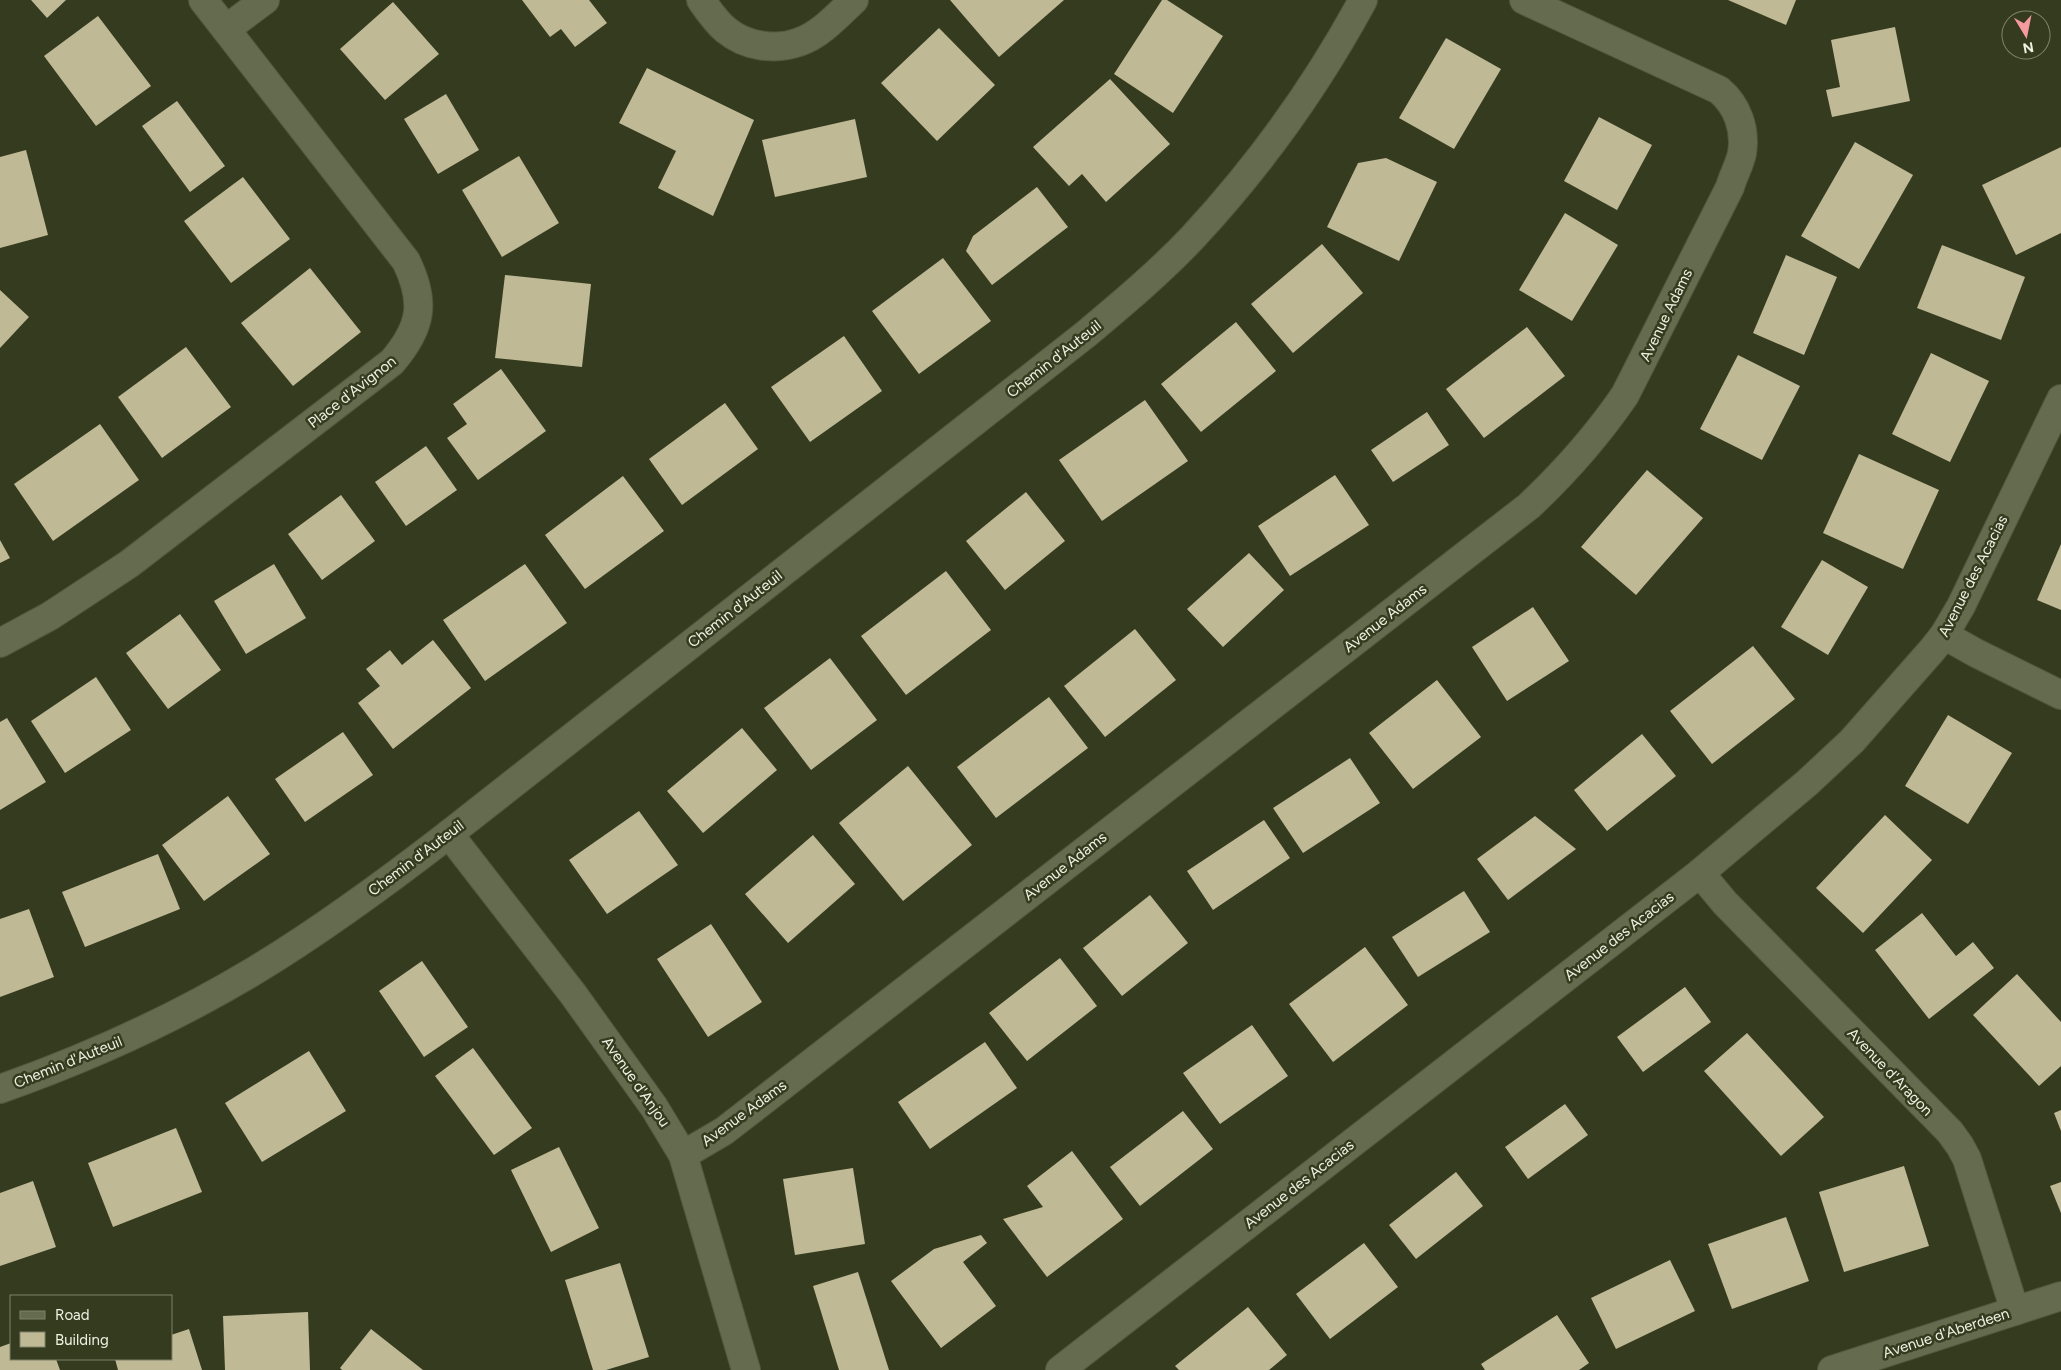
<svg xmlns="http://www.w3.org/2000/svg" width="2061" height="1370" viewBox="0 0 2061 1370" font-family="Figtree,sans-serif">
<rect width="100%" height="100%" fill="#343b1f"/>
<g fill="#c0b995">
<polygon points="31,0 66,0 47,18"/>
<polygon points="522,0 589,0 607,23 575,47 561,29 550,37"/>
<polygon points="950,0 1064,0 999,57"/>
<polygon points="1162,0 1167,0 1223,36 1173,113 1114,74"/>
<polygon points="1728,0 1796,0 1786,25"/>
<polygon points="393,2 439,54 385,100 340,49"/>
<polygon points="98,16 151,86 96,126 44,56"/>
<polygon points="1895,27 1910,101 1832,117 1826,90 1840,87 1831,40"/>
<polygon points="939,28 995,85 937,141 881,83"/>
<polygon points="1446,38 1501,69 1454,149 1399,118"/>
<polygon points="647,68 754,120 713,216 658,188 676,151 619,123"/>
<polygon points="1110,79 1170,144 1106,202 1082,174 1069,186 1033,147"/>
<polygon points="446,94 479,150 438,174 404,119"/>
<polygon points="177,101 225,166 190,192 142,126"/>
<polygon points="1599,117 1652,145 1617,210 1564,181"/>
<polygon points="855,119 867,177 775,197 762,140"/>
<polygon points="1855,142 1913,175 1859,269 1801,236"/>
<polygon points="2061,147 2061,233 2016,255 1982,185"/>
<polygon points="26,150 48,235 0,248 0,157"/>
<polygon points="519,156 559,223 502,257 462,190"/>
<polygon points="1386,158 1437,182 1399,261 1327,227 1358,163"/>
<polygon points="243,177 290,239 231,283 184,221"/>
<polygon points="1037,187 1068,227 992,285 966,251 973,236"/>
<polygon points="1565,213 1618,245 1572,321 1519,290"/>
<polygon points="1322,244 1363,293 1293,353 1251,304"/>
<polygon points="1942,245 2025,277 2001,340 1917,308"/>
<polygon points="1786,255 1837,277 1804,355 1753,333"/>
<polygon points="943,258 991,321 919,374 872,311"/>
<polygon points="310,268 361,332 293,386 241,323"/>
<polygon points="505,275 591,284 582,367 495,358"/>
<polygon points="0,290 29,317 0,348"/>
<polygon points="1236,322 1276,371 1201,432 1161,384"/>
<polygon points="1527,327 1565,376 1484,438 1446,389"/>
<polygon points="844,336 882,391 810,442 771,387"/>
<polygon points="186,347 231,407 162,458 118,397"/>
<polygon points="1931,353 1989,381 1950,462 1892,434"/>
<polygon points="1738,355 1800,386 1762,460 1700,429"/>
<polygon points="501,369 546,431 478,480 447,438 467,424 453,404"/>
<polygon points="1145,400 1188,461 1102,521 1059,460"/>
<polygon points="725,403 758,449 682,505 649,459"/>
<polygon points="1427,412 1449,445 1393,482 1371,450"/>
<polygon points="100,424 139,480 53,541 14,484"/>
<polygon points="426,446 457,490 406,526 375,482"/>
<polygon points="1859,454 1939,490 1903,569 1823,533"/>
<polygon points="1647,470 1703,518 1636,595 1581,547"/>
<polygon points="1335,475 1369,525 1290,576 1258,526"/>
<polygon points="623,476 664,531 585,589 545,535"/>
<polygon points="1026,492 1065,541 1005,590 966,541"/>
<polygon points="341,495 375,541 322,580 288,534"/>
<polygon points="0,540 10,558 0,563"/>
<polygon points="2061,544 2061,610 2037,600"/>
<polygon points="1249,553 1284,590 1223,647 1187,609"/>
<polygon points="1822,560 1868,587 1828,655 1781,627"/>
<polygon points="274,564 306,618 246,654 214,601"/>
<polygon points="525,564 567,623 485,681 443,620"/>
<polygon points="946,571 991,630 906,695 861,636"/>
<polygon points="1533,607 1569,661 1507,701 1472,647"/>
<polygon points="180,614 221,670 168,709 126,653"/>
<polygon points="1135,629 1176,680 1105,737 1064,686"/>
<polygon points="433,640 471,688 393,749 358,703 380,686 366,669 390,650 402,665"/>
<polygon points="1753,646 1795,699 1712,764 1670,711"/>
<polygon points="830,658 877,720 811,770 764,708"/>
<polygon points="96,677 131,730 65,773 31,721"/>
<polygon points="1437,680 1481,737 1413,789 1369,733"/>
<polygon points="1049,697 1088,748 996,818 957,767"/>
<polygon points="1948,715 2012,753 1968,824 1905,786"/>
<polygon points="7,718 46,782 0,810 0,722"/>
<polygon points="742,728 777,770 703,833 667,791"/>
<polygon points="343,732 373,775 305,822 275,779"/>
<polygon points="1642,734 1676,776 1607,831 1574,790"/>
<polygon points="1350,758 1380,803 1303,853 1273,808"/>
<polygon points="908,766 972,845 903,901 839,823"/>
<polygon points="228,796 270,854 204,901 162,845"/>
<polygon points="639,811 678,865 607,914 569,860"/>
<polygon points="1885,815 1932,860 1863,933 1816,888"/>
<polygon points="1535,816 1576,849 1508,900 1477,859"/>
<polygon points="1264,820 1290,858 1213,910 1187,871"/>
<polygon points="813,835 855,884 788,943 745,894"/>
<polygon points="158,854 180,909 85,947 62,892"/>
<polygon points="1464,891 1490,932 1418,977 1392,937"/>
<polygon points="1150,895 1188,943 1122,996 1083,948"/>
<polygon points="29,909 54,977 0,997 0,919"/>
<polygon points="1922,913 1956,956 1973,942 1994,968 1929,1019 1875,950"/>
<polygon points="711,924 762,1002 708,1037 657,959"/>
<polygon points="1365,947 1408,1005 1333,1062 1289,1004"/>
<polygon points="1060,958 1097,1006 1027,1061 989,1013"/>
<polygon points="422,961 468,1027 424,1057 379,991"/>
<polygon points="2017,974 2061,1022 2061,1066 2039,1086 1973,1015"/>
<polygon points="1685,987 1711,1022 1643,1072 1617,1037"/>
<polygon points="1252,1025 1288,1076 1220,1124 1183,1073"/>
<polygon points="1747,1033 1824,1117 1781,1156 1704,1071"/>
<polygon points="985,1042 1017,1088 930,1149 898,1102"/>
<polygon points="473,1048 532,1128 494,1155 435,1076"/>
<polygon points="309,1051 346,1111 262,1162 225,1103"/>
<polygon points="1565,1104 1588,1135 1528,1179 1505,1147"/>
<polygon points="2061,1110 2061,1131 2054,1113"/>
<polygon points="1183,1111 1213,1149 1140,1206 1110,1167"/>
<polygon points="176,1128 202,1192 113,1227 88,1163"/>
<polygon points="559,1147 599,1228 551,1252 511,1170"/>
<polygon points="1072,1151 1123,1219 1047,1277 1003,1219 1043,1207 1027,1186"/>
<polygon points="1904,1166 1929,1246 1844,1272 1819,1192"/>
<polygon points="853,1168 865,1244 795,1255 783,1179"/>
<polygon points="1456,1172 1483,1206 1416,1259 1389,1225"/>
<polygon points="33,1181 56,1247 0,1266 0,1193"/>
<polygon points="2061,1182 2061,1213 2050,1186"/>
<polygon points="1786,1217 1809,1281 1732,1309 1708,1244"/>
<polygon points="981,1235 987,1243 963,1262 996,1306 941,1348 891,1281 934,1249"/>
<polygon points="1364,1243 1398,1287 1330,1339 1296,1294"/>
<polygon points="1670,1260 1695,1311 1616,1349 1591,1298"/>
<polygon points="620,1263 649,1357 606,1370 593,1370 565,1280"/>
<polygon points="858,1272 889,1370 839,1370 813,1286"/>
<polygon points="1248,1307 1287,1355 1269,1370 1179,1370 1175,1366"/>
<polygon points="308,1312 310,1370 225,1370 223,1316"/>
<polygon points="1557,1315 1589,1363 1579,1370 1485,1370 1481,1364"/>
<polygon points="189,1329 202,1370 118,1370 115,1359 171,1359 171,1335"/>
<polygon points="371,1329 423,1370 342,1370 340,1368"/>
<polygon points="11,1343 11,1359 56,1359 60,1370 0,1370 0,1347"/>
</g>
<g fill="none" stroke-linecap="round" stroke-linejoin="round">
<g stroke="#52583f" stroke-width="30">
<g id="minor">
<path d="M 701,0 C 708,10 716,22 726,30 C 745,46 775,51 799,42 C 820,35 838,15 854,0"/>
<polyline points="226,29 265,0"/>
<polyline points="1944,635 1976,653 2061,695"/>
<path d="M 0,643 L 50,616 L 129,564 L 392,362 C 422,327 426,302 406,261 L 203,0"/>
<polyline points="449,834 573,994 654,1107 683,1155 746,1370"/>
<polyline points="1700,873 1725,903 1950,1132 1960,1146 1967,1159 2015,1311"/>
<path d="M 0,1089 C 88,1058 174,1019 254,971 C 322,930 387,882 449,834 L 1086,334 C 1123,303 1160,272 1193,237 C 1259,166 1317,85 1363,0"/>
<path d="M 683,1155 L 724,1131 L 1529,506 C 1565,472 1597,436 1625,395 L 1730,187 C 1733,176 1740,164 1742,153 C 1746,129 1737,105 1719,90 L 1524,0"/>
<polyline points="1060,1370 1700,873 1807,783 1852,741 1933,649 1944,635 1961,606 2061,399"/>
<polyline points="1832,1370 2061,1296"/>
</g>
</g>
<use href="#minor" stroke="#646b4e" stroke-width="28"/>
</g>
<g text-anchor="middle" stroke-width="5" stroke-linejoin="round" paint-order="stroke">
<g font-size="15" fill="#edf2e1" stroke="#343b1f">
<text transform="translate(1666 315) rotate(-64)" y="5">Avenue Adams</text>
<text transform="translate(1054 359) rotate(-38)" y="5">Chemin d'Auteuil</text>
<text transform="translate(352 392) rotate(-38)" y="5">Place d'Avignon</text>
<text transform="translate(1973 576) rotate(-63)" y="5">Avenue des Acacias</text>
<text transform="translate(735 609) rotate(-38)" y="5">Chemin d'Auteuil</text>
<text transform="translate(1385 618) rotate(-38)" y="5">Avenue Adams</text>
<text transform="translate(416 858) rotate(-37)" y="5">Chemin d'Auteuil</text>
<text transform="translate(1065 866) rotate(-38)" y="5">Avenue Adams</text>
<text transform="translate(1619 936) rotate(-38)" y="5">Avenue des Acacias</text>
<text transform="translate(68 1062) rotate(-22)" y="5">Chemin d'Auteuil</text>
<text transform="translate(1890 1072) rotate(46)" y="5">Avenue d'Aragon</text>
<text transform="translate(636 1082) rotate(55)" y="5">Avenue d'Anjou</text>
<text transform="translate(744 1113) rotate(-36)" y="5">Avenue Adams</text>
<text transform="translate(1299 1184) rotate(-38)" y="5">Avenue des Acacias</text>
<text transform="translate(1946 1333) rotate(-18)" y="5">Avenue d'Aberdeen</text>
</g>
</g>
<rect x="10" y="1295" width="162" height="65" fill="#343b1f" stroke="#7e846d"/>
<rect x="20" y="1311" width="25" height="8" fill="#646b4e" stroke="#7e846d"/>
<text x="55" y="1320" font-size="15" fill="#edf2e1">Road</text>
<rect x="20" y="1332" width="25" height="15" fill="#c0b995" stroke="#7e846d"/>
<text x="55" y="1345" font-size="15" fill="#edf2e1">Building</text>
<g transform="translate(2026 35) rotate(170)"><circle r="24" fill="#343b1f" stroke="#7e846d"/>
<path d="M0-4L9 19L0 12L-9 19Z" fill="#f49aa0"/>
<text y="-8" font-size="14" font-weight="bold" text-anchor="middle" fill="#edf2e1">N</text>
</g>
</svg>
